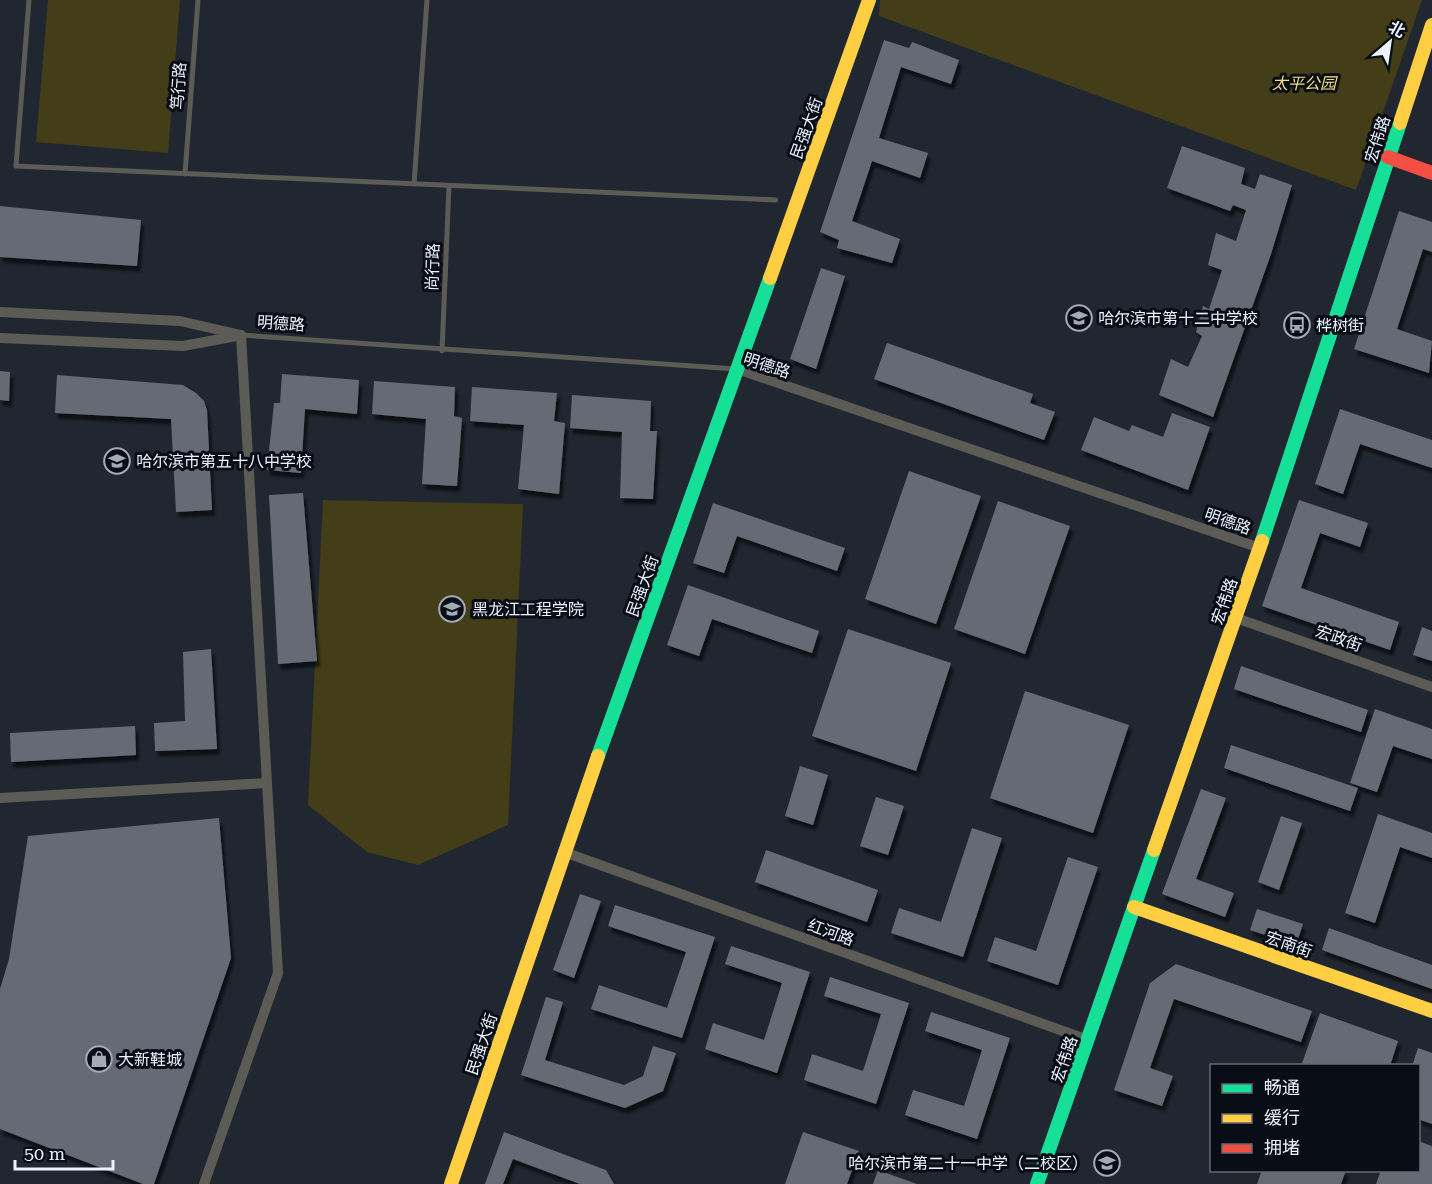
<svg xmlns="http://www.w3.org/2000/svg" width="1432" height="1184" viewBox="0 0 1432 1184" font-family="'Roboto Serif','Noto Sans SC',serif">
<defs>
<filter id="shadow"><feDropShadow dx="3" dy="5.5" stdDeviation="1.5" flood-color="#0009"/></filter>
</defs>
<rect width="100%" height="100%" fill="#202730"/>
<g fill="#433d18">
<polygon points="48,0 180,0 168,153 36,142"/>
<polygon points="880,0 1422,0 1356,190 879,16"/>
<polygon points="323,500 523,504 508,825 418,865 367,852 308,805"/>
</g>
<g fill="#656b74" filter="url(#shadow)">
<polygon points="884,40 909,48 912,42 959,60 951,84 901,67 879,138 928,153 920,178 872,161 852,221 900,239 892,263 837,248 839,240 820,232"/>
<polygon points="1182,146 1245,168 1241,184 1255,189 1260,174 1292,185 1271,254 1213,417 1159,395 1171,359 1188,367 1202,336 1196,332 1203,306 1209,309 1222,270 1208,265 1216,233 1236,241 1246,210 1233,205 1230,211 1167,188"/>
<polygon points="0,206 141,220 137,266 0,257"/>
<polygon points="1399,211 1432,222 1432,252 1423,249 1397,329 1432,341 1429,373 1354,349"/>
<polygon points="821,268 845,276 816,369 790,359"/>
<polygon points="887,343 1033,394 1030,403 1055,412 1044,440 874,379"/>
<polygon points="0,371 10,372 9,401 0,400"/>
<polygon points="282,374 359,380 357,414 305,409 301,473 267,470 274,403 280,403"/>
<polygon points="57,375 183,385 196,393 204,401 207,410 212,510 176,512 171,419 55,413"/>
<polygon points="374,381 455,387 454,416 462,418 457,486 422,484 426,419 372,414"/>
<polygon points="472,387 557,393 554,421 565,423 559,494 518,489 524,425 470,421"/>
<polygon points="572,395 651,401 650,431 657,431 653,499 620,498 622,432 570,428"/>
<polygon points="1340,409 1432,440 1432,468 1360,444 1343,494 1315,484"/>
<polygon points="1172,413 1210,427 1188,490 1081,450 1094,417 1129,431 1132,425 1163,437"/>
<polygon points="909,471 981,496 936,624 865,599"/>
<polygon points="303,493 317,661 278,664 269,495"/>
<polygon points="1299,500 1368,523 1360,547 1320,533 1301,588 1399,622 1390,650 1262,606"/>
<polygon points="998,501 1070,526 1025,654 954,629"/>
<polygon points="713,503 845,548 837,571 737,536 724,573 693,563"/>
<polygon points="688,585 819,631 812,653 712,619 699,656 667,645"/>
<polygon points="1422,627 1432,631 1432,661 1413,655"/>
<polygon points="848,629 951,663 916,771 812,736"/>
<polygon points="211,649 217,749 155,751 154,723 185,721 183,652"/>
<polygon points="1241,666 1368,710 1361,732 1234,689"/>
<polygon points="1025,691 1129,725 1093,833 990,798"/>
<polygon points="1375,709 1432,729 1432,759 1393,746 1377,792 1350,783"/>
<polygon points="135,726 136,755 11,762 10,733"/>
<polygon points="1231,745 1358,788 1350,811 1224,768"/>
<polygon points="800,766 828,775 813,825 785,816"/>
<polygon points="1201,789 1226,798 1196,879 1234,893 1225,917 1162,894"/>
<polygon points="876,797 904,806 888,855 860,846"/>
<polygon points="1378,814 1432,833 1432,858 1400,847 1375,923 1345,913"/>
<polygon points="1281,816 1302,823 1279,890 1258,882"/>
<polygon points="219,818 231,958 154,1184 143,1184 0,1129 0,989 9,959 28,836"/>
<polygon points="972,828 1002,838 963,957 891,933 899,908 941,922"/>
<polygon points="766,850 878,890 867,922 755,882"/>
<polygon points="1068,857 1098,867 1058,985 987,961 995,937 1036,951"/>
<polygon points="580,894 601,901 574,978 553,970"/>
<polygon points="615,905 715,937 682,1038 591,1009 599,985 667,1008 686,952 608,926"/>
<polygon points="1257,909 1303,924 1296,945 1250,930"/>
<polygon points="1329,928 1432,965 1432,989 1322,950"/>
<polygon points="731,946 810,972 777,1073 705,1049 713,1023 764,1040 782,983 725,964"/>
<polygon points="1176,964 1312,1011 1301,1042 1174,999 1150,1068 1173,1076 1162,1106 1114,1090 1150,983"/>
<polygon points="830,977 909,1003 876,1104 804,1080 812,1054 863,1071 881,1014 824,996"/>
<polygon points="546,997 563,1002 545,1060 624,1085 643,1076 653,1046 676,1053 663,1091 625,1108 521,1075"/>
<polygon points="931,1012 1010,1038 977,1139 905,1115 913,1090 964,1106 982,1050 925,1031"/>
<polygon points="1320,1013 1398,1041 1390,1066 1301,1066"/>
<polygon points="1418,1048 1432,1053 1432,1124 1418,1119 1418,1066 1412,1066"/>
<polygon points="504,1132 606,1170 614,1184 580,1184 513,1159 503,1184 485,1184"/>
<polygon points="803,1132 859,1151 847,1184 785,1184"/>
<polygon points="1418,1141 1432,1146 1432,1184 1376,1184 1381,1170 1418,1170"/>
<polygon points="878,1170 917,1184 873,1184"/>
<polygon points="1262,1170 1346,1170 1341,1184 1257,1184"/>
</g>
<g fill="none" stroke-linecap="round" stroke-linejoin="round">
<g stroke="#5c5b56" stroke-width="5">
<polyline points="29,0 16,166 776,200"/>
<polyline points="185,174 198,0"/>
<polyline points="414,184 427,0"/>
<polyline points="241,335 736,369"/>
<polyline points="442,351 449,186"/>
</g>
<g stroke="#5c5b56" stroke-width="10">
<polyline points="0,312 180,321 241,335"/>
<polyline points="0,338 183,346 237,336"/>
<polyline points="737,369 1260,548"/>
<polyline points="1236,618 1432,687"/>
<polyline points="0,798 267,783"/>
<polyline points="564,852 1088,1040"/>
<polyline points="204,1184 278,973 241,335"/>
</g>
<g stroke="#16e098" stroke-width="14">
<polyline points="1262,541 1400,123"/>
<polyline points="598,756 770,278"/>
<polyline points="1037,1184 1154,850"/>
</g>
<g stroke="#ffcf43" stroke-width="14">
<polyline points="1400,123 1432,25"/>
<polyline points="770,278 869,0"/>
<polyline points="1154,850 1262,541"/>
<polyline points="1134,907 1432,1011"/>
<polyline points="451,1184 598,756"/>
</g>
<polyline stroke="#f24e42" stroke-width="14" points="1388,157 1432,173"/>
</g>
<defs>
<g id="school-ring" transform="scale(1.35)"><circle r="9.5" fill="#090e16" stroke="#a3abb6" stroke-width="1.5"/><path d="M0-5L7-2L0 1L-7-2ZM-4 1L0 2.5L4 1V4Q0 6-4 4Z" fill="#a3abb6"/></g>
<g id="bus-ring" transform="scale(1.35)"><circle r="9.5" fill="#090e16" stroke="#a3abb6" stroke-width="1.5"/><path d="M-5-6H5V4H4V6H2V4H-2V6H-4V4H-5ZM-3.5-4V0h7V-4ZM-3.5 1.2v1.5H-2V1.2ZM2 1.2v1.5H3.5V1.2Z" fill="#a3abb6"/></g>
<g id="university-ring" transform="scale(1.35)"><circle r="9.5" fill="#090e16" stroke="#a3abb6" stroke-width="1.5"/><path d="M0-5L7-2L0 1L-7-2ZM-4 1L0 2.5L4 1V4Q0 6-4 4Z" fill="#a3abb6"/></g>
<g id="shop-ring" transform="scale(1.35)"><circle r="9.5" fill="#090e16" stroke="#a3abb6" stroke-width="1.5"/><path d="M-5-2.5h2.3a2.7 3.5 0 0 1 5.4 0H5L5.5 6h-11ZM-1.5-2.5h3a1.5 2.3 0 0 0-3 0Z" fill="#a3abb6"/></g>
</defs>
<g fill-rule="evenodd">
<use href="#school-ring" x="1079" y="318"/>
<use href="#bus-ring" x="1297" y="325"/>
<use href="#school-ring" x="117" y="461"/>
<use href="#university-ring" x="452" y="609"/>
<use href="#shop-ring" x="99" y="1059"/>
<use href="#school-ring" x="1107" y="1163"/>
</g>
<g text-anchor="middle" stroke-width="6" stroke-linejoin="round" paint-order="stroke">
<g font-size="16" font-style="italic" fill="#f1dc7e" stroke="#090e16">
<text x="1304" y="89">太平公园</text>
</g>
<g font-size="16" fill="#eaf2fe" stroke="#090e16">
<text transform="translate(178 86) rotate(-86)" y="6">笃行路</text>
<text transform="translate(806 128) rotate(-70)" y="6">民强大街</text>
<text transform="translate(1377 139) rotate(-72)" y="6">宏伟路</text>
<text transform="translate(432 267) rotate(-88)" y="6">尚行路</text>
<text transform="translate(281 323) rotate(4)" y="6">明德路</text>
<text transform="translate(767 365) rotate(18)" y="6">明德路</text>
<text transform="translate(1228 521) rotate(19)" y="6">明德路</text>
<text transform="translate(642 586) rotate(-70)" y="6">民强大街</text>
<text transform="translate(1224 601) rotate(-71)" y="6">宏伟路</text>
<text transform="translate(1339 638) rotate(19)" y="6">宏政街</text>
<text transform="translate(831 932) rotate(20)" y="6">红河路</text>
<text transform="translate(1289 944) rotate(19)" y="6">宏南街</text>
<text transform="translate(481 1044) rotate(-71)" y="6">民强大街</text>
<text transform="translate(1064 1059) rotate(-71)" y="6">宏伟路</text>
</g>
<g font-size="16" fill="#eaf2fe" stroke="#090e16" text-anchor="start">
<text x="1098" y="324">哈尔滨市第十二中学校</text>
<text x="1316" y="331">桦树街</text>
<text x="136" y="467">哈尔滨市第五十八中学校</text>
<text x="472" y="615">黑龙江工程学院</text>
<text x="118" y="1065">大新鞋城</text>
<text x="1088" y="1169" text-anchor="end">哈尔滨市第二十一中学（二校区）</text>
</g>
</g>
<rect x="1210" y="1064" width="210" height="108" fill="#090e16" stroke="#636973" stroke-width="1.5"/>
<rect x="1222" y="1084" width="30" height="9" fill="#16e098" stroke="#636973" stroke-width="1.5"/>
<text x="1264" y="1094" font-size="18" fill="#eaf2fe">畅通</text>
<rect x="1222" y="1114" width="30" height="9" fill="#ffcf43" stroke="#636973" stroke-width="1.5"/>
<text x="1264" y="1124" font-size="18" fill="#eaf2fe">缓行</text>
<rect x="1222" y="1144" width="30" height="9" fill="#f24e42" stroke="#636973" stroke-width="1.5"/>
<text x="1264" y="1154" font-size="18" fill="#eaf2fe">拥堵</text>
<g transform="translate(1390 42) rotate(29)" stroke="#090e16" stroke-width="4.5" paint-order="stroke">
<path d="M0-4.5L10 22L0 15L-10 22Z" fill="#eaf2fe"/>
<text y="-9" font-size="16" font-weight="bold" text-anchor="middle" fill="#eaf2fe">北</text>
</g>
<path d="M15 1160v9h98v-9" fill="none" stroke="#eaf2fe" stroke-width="3"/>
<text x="24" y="1160" font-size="18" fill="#eaf2fe" stroke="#090e16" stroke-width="4.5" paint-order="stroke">50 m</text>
</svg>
